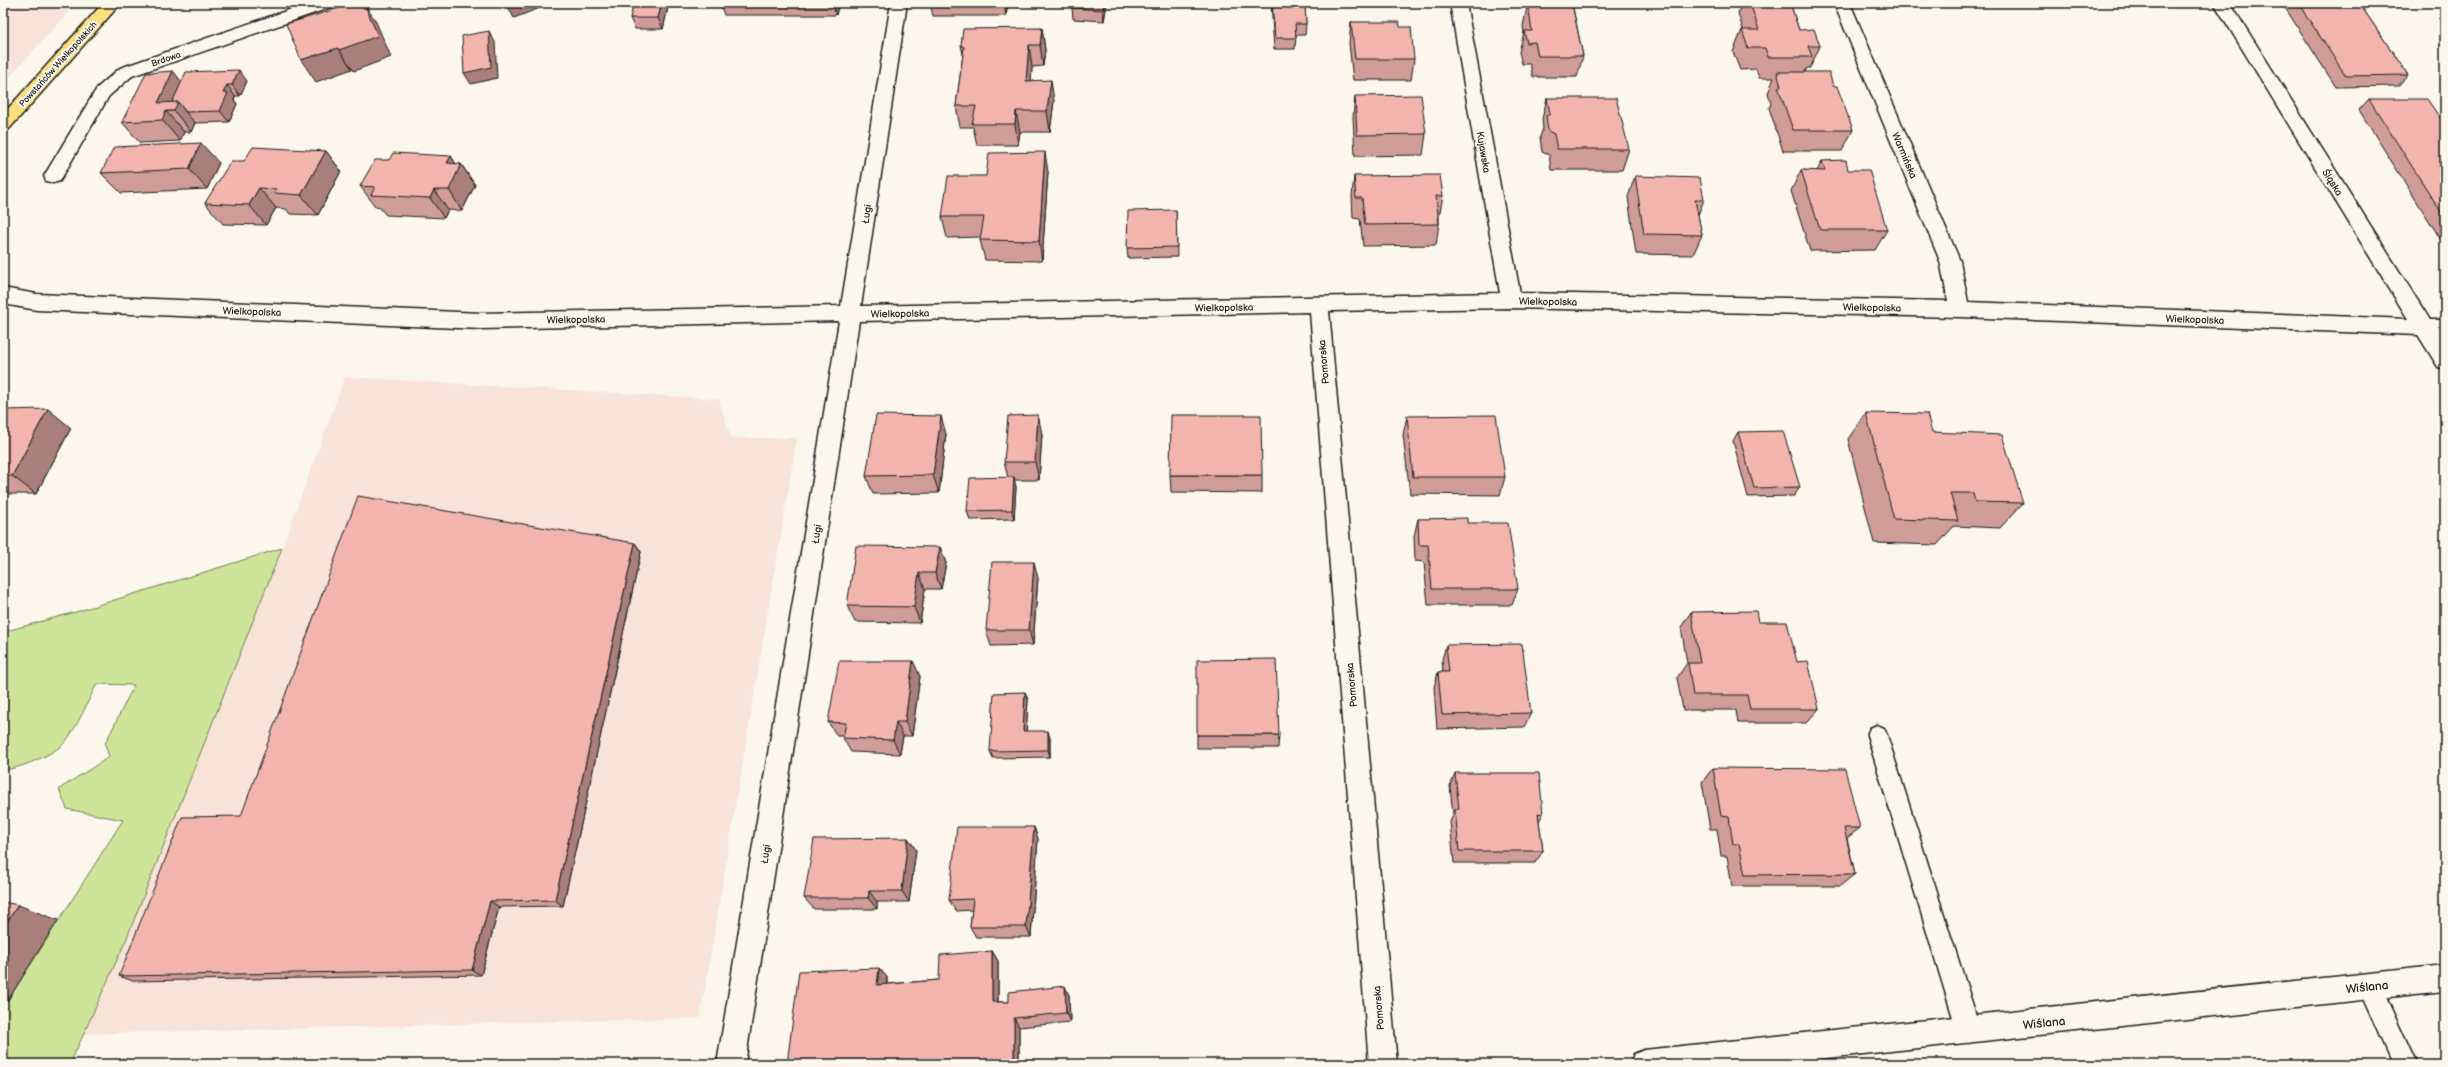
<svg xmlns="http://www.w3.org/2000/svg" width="2448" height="1067" viewBox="0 0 2448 1067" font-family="'Balsamiq Sans',sans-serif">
<rect width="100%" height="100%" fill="#fbf7ec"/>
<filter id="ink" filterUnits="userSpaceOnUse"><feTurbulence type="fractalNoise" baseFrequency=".025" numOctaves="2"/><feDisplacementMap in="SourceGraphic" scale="8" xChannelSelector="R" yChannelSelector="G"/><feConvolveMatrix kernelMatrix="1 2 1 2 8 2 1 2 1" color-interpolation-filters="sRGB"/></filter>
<g filter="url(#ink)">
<g fill="#f8e3d9">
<polygon points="3,3 77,3 3,84"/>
<polygon points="345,377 719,399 731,438 797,438 700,1018 84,1034 126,940 282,548"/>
</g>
<path fill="#cee499" stroke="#75805a" d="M 282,548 L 126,940 L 70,1064 L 3,1064 L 3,1008 L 123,820 L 67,809 L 59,789 L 109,757 L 105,744 L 134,685 L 97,684 C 87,702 79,724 66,741 C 56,754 19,769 3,770 L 3,632 L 79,611 Z"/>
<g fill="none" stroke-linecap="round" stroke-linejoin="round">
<g stroke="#1c1c1c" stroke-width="3">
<g id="lane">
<polygon points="1877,725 1884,728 1887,735 1981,1031 1977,1039 1969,1043 1961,1039 1957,1031 1867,735 1870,728"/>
<polygon points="2370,976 2378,979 2417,1064 2393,1064 2359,987 2362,979"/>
</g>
</g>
<g stroke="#1c1c1c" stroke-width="3">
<g id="street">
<polygon points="309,3 334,3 332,7 132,76 109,96 60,181 53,183 46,181 44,176 97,88 120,68"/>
<polygon points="891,3 907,3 861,306 1500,293 1450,3 1466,3 1520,293 1948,301 1940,261 1834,3 1850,3 1960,261 1968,302 2408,319 2214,3 2230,3 2430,320 2445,320 2445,336 2440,336 2445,344 2445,369 2438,367 2418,335 1960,317 1511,308 1329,311 1397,1064 1369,1064 1310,312 859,321 745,1064 717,1064 839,321 481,329 37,310 3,304 3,288 37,294 481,313 841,306"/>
<polygon points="2445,965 2445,991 1770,1064 1630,1064 1634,1054 1644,1050"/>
</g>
</g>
<g stroke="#1c1c1c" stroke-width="3">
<polygon id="primary" points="103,3 121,3 9,129 3,131 3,114"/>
</g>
<use href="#lane" fill="#fbf7ec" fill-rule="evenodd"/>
<use href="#street" fill="#fbf7ec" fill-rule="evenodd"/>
<use href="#primary" fill="#fddf80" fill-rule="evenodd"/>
</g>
<g fill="#cf9c96" stroke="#1c1c1c">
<polygon points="669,3 663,29 635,29 630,18"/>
<polygon points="720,3 839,3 836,15 724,15"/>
<polygon points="930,3 1008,3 1006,16 933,16"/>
<polygon points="1073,3 1107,3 1104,21 1073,19 1072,8"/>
<polygon points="1271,3 1305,3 1306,24 1305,35 1296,35 1295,49 1274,49"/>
<rect x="1337" y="3" width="56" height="3"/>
<polygon points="1528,3 1574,3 1573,8 1583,56 1577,77 1533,77 1530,64 1522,64 1519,52 1524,32 1523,26"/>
<polygon points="1742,3 1790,3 1799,30 1820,46 1810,68 1807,68 1805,72 1833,86 1853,130 1842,151 1783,151 1769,108 1771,103 1768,93 1774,78 1759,78 1756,69 1740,70 1733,52 1742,30 1743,30 1738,13"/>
<polygon points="2282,3 2359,3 2408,75 2398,86 2336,87"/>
<polygon points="1351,22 1400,27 1414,59 1411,80 1353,80 1349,43"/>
<polygon points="1042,28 1045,50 1043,66 1032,67 1031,80 1054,101 1050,132 1020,132 1018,145 977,145 973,127 960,127 956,106 963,54 961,45"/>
<polygon points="173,71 181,82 247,81 240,96 235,96 234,100 237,104 229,122 195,123 191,132 184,132 180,141 140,143 122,122"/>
<polygon points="1355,96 1426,134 1423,155 1355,156 1353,117"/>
<polygon points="1547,98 1629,149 1622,170 1551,170 1549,155 1542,152 1540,137 1543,128 1542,119"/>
<polygon points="2369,99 2445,125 2445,246 2359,110"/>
<polygon points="326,151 341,171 318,215 290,214 286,209 276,208 266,225 223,224 205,203 244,161"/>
<polygon points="451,156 456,164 461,164 475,185 462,211 448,210 444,218 386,215 379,207 375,206 360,186 389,160"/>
<polygon points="1822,161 1848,170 1887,230 1875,250 1810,251 1791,191 1801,170 1817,171"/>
<polygon points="219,163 207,189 121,193 101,173"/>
<polygon points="1048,172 1042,261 985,260 980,240 981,237 947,238 942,217 986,176"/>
<polygon points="1354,176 1443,196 1439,217 1439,224 1436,245 1363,246 1360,219 1353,218 1352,196"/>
<polygon points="1635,176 1704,200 1698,215 1702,235 1693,255 1636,254 1628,197"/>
<polygon points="1176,210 1177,257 1128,258 1127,248"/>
<polygon points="3,410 71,428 36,494 3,494"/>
<polygon points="1866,413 1932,432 2023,503 2000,528 1954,526 1937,545 1874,543 1848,439"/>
<polygon points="1407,416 1505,477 1500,495 1410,494 1403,435"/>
<polygon points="1738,432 1800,487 1794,496 1748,497 1733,441"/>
<polygon points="946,434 939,493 873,494 866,476"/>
<polygon points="1042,434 1039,480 1014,480 1016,487 1014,519 970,520 967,511 1008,478 1004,462"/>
<polygon points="1170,475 1262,475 1262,493 1171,492"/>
<polygon points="1418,519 1467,523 1518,589 1512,605 1428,605 1424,562 1415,561 1414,536"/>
<polygon points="635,543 641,552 563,906 499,907 481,975 133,981 119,976"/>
<polygon points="940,547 946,563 941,589 925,589 920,623 855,622 847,606"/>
<polygon points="1038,578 1033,645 991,646 986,630"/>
<polygon points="1691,612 1758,622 1797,662 1819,709 1806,723 1738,723 1736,710 1683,710 1677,678 1687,663 1681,627"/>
<polygon points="1446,645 1531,713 1524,727 1437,729 1434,687 1438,672 1443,672 1442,660"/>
<polygon points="920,676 912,736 903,736 900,754 851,752 843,738 843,736 837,736 828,722"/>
<polygon points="1025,692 1028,700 1026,731 1050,738 1050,757 993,758 990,751"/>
<polygon points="1197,735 1279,735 1278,748 1197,748"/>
<polygon points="1713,768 1860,828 1847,838 1855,874 1840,886 1732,886 1727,856 1721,856 1717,829 1710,829 1702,782"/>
<polygon points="1455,773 1543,814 1539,821 1543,851 1535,863 1454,863 1450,822 1453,815 1450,786"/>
<polygon points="1034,827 1038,839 1031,937 976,937 970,927 972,910 956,911 949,900"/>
<polygon points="908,838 916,850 909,902 877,902 877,909 814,909 804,898"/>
<polygon points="992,951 998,961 998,1002 1009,1002 1069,995 1070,1022 1019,1027 1019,1064 787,1064 887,977 887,984 939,980"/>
</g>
<g fill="#a97f7a" stroke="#1c1c1c">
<polygon points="364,3 376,22 391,57 354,71 339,50"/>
<polygon points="498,3 504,3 499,5"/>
<polygon points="506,3 553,3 514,18"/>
<polygon points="662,3 669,3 663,29 658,18"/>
<polygon points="832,3 839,3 836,15"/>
<polygon points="1004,3 1008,3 1006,16"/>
<polygon points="1104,3 1107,3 1104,21 1103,10"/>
<polygon points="1042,28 1045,50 1043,66 1040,45"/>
<polygon points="489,31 495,42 497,78 471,84 464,73"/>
<polygon points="1029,45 1032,67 1030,102 1026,81"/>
<polygon points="338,48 352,69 316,82 301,60"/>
<polygon points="239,70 247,81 240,96 232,85"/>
<polygon points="173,71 190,92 183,109 195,123 191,132 174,111 166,111 184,132 180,141 162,120 158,103"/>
<polygon points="1051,80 1054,101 1050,132 1047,111"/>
<polygon points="227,85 235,96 234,100 237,104 229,122 220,111 223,93"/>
<polygon points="1016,111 1020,132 1018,145 1015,124"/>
<polygon points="201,143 219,163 207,189 189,169"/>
<polygon points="326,151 341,171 318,215 301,195"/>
<polygon points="1045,152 1048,172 1042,261 1039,241"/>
<polygon points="451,156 459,169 461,164 475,185 462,211 449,190 447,163"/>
<polygon points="259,188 276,208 266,225 249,205"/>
<polygon points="434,190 448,210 444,218 430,198"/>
<polygon points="48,409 71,428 36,494 12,476"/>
<polygon points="1038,415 1042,434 1039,480 1035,462"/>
<polygon points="941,416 946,434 939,493 933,475"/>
<polygon points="1014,477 1016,487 1014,519 1012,510"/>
<polygon points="635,543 641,552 563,906 555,900"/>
<polygon points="940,547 946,563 941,589 935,573"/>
<polygon points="1034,562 1038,578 1033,645 1029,630"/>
<polygon points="919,573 925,589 920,623 914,607"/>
<polygon points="913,661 920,676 912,736 905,722"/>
<polygon points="1025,692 1028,700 1026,738 1023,731"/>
<polygon points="896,722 903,736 900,754 893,740"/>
<polygon points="1048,731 1050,738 1050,757 1048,750"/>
<polygon points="1034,827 1038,839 1031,937 1026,927"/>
<polygon points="908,838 916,850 909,902 902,891"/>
<polygon points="869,891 877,902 877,909 868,898"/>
<polygon points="490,901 499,907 481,975 472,970"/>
<polygon points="18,905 58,920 3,1008 3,928"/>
<polygon points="992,951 998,961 998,1011 992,1002"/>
<polygon points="879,968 887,977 886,994 877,985"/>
<polygon points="1065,986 1069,995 1070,1022 1066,1013"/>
<polygon points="1014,1018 1019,1027 1019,1064 1014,1064"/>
</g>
<g fill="#f1b5ae" stroke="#1c1c1c">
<polygon points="356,3 364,3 378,36 339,50 338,48 301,60 286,24"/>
<polygon points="634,3 662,3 658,18 630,18"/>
<polygon points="1073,3 1104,3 1103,10 1072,8"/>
<polygon points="1272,3 1305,3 1306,24 1295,24 1296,38 1275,38"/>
<polygon points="1750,3 1790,3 1799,30 1814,29 1820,46 1808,46 1812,57 1768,57 1765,48 1748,48 1742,30 1759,30"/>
<polygon points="2298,3 2359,3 2408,75 2346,76"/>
<polygon points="1572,4 1583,56 1538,56 1535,42 1527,43 1524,31 1532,31 1528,5"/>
<polygon points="1351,22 1399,22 1400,27 1411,27 1414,59 1355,59"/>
<polygon points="1042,28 1040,45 1029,45 1026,81 1051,80 1047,111 1016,111 1015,124 972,124 976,106 956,106 964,47 961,45 963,29"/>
<polygon points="489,31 491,67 464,73 462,36"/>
<polygon points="239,70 232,85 227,85 223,93 228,93 220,111 186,112 178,102 172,103 186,72"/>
<polygon points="173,71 158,103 178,102 174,111 166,111 162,120 122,122 146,73"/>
<polygon points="1777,72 1829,72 1833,86 1837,86 1853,130 1793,130 1778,87 1781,87"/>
<polygon points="1421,95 1426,134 1357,135 1355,96"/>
<polygon points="1547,98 1616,98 1629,149 1557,149 1554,134 1548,131 1546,116 1550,114"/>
<polygon points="2369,99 2427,99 2445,125 2445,218"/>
<polygon points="201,143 189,169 101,173 114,147"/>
<polygon points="253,147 326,151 301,195 274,193 276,189 259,188 249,205 205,203 231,161 244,161"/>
<polygon points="1045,152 1039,241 980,240 984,217 942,217 948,176 986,176 989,153"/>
<polygon points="393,153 451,156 447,163 461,164 449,190 434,190 430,198 371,195 375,187 360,186 375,160 389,160"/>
<polygon points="1846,160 1848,170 1869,170 1887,230 1820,230 1801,170 1825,171 1822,161"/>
<polygon points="1440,175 1443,196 1436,196 1439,224 1365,225 1362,198 1356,198 1354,176"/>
<polygon points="1635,176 1700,178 1704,200 1695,200 1702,235 1644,234"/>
<polygon points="1176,210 1177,247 1127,248 1128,211"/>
<polygon points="48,409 12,476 3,476 3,410"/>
<polygon points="1866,413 1927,414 1932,432 2002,435 2023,503 1975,502 1973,493 1950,493 1958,521 1894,519"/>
<polygon points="876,415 941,416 933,475 866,476"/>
<polygon points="1038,415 1035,462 1004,462 1008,416"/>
<polygon points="1171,415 1261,415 1262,475 1170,475"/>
<polygon points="1496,415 1505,477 1413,477 1407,416"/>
<polygon points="1783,431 1800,487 1754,488 1738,432"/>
<polygon points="1014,477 1012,510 967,511 970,478"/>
<polygon points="358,496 635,543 555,900 490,901 472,970 119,976 182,817 241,816"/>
<polygon points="1467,518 1467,523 1508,523 1518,589 1432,589 1428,545 1419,545 1418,519"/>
<polygon points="856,546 940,547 935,573 919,573 914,607 847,606"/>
<polygon points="992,562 1034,562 1029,630 986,630"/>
<polygon points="1756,611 1758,622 1787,622 1797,662 1808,661 1819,709 1750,709 1747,695 1693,695 1688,663 1700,663 1691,612"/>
<polygon points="1522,644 1531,713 1442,715 1438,672 1449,672 1446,645"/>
<polygon points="1276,659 1279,735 1197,735 1197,660"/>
<polygon points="839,661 913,661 905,722 896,722 893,740 843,738 846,723 828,722"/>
<polygon points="1025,692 1023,731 1048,731 1048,750 990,751 994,693"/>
<polygon points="1713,768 1845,769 1860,828 1844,828 1855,874 1745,875 1739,844 1733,844 1729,817 1721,816"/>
<polygon points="1455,773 1539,773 1543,814 1538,813 1543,851 1459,851 1455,809 1459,809"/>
<polygon points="957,827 1034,827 1026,927 970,927 973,899 949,900"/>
<polygon points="908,838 902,891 869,891 868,898 804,898 814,839"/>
<polygon points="3,902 18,905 3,928"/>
<polygon points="992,951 992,1002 1009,1002 1009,992 1065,986 1066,1013 1014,1018 1014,1064 949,1064 949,1060 911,1064 787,1064 799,971 879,968 877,985 939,980 940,955"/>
</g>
</g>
<g text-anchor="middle" stroke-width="4" stroke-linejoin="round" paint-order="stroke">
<g font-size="9" fill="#1c1c1c" stroke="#fbf7ec">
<text transform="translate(166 59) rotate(-19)" y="3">Brdowa</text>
<text transform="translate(58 64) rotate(-48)" y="3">Powstańców Wielkopolskich</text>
</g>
<g font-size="10" fill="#1c1c1c" stroke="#fbf7ec">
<text transform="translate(1484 152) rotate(80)" y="4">Kujawska</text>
<text transform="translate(1905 155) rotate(67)" y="4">Warmińska</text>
<text transform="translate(2333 182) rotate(58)" y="4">Śląska</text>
<text transform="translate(866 214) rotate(-81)" y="4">Ługi</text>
<text transform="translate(1548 301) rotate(1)" y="4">Wielkopolska</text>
<text transform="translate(1224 307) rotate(-1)" y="4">Wielkopolska</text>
<text transform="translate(1872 307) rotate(1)" y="4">Wielkopolska</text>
<text transform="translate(252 311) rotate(2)" y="4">Wielkopolska</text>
<text transform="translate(900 313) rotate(-1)" y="4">Wielkopolska</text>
<text transform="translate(576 319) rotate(-1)" y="4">Wielkopolska</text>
<text transform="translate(2195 319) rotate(2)" y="4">Wielkopolska</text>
<text transform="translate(1323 362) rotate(-95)" y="4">Pomorska</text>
<text transform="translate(816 534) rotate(-81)" y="4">Ługi</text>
<text transform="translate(1351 685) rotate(-95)" y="4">Pomorska</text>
<text transform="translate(765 854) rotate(-81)" y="4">Ługi</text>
<text transform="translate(1378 1008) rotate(-95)" y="4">Pomorska</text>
</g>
<g font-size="12" fill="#1c1c1c" stroke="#fbf7ec">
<text transform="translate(2367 987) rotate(-6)" y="4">Wiślana</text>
<text transform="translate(2044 1023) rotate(-6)" y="4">Wiślana</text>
</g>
</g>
<rect width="2448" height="1067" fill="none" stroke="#fbf7ec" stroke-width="16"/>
<rect x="8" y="8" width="2432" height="1051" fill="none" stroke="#1c1c1c" stroke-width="1.5" filter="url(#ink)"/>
</svg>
